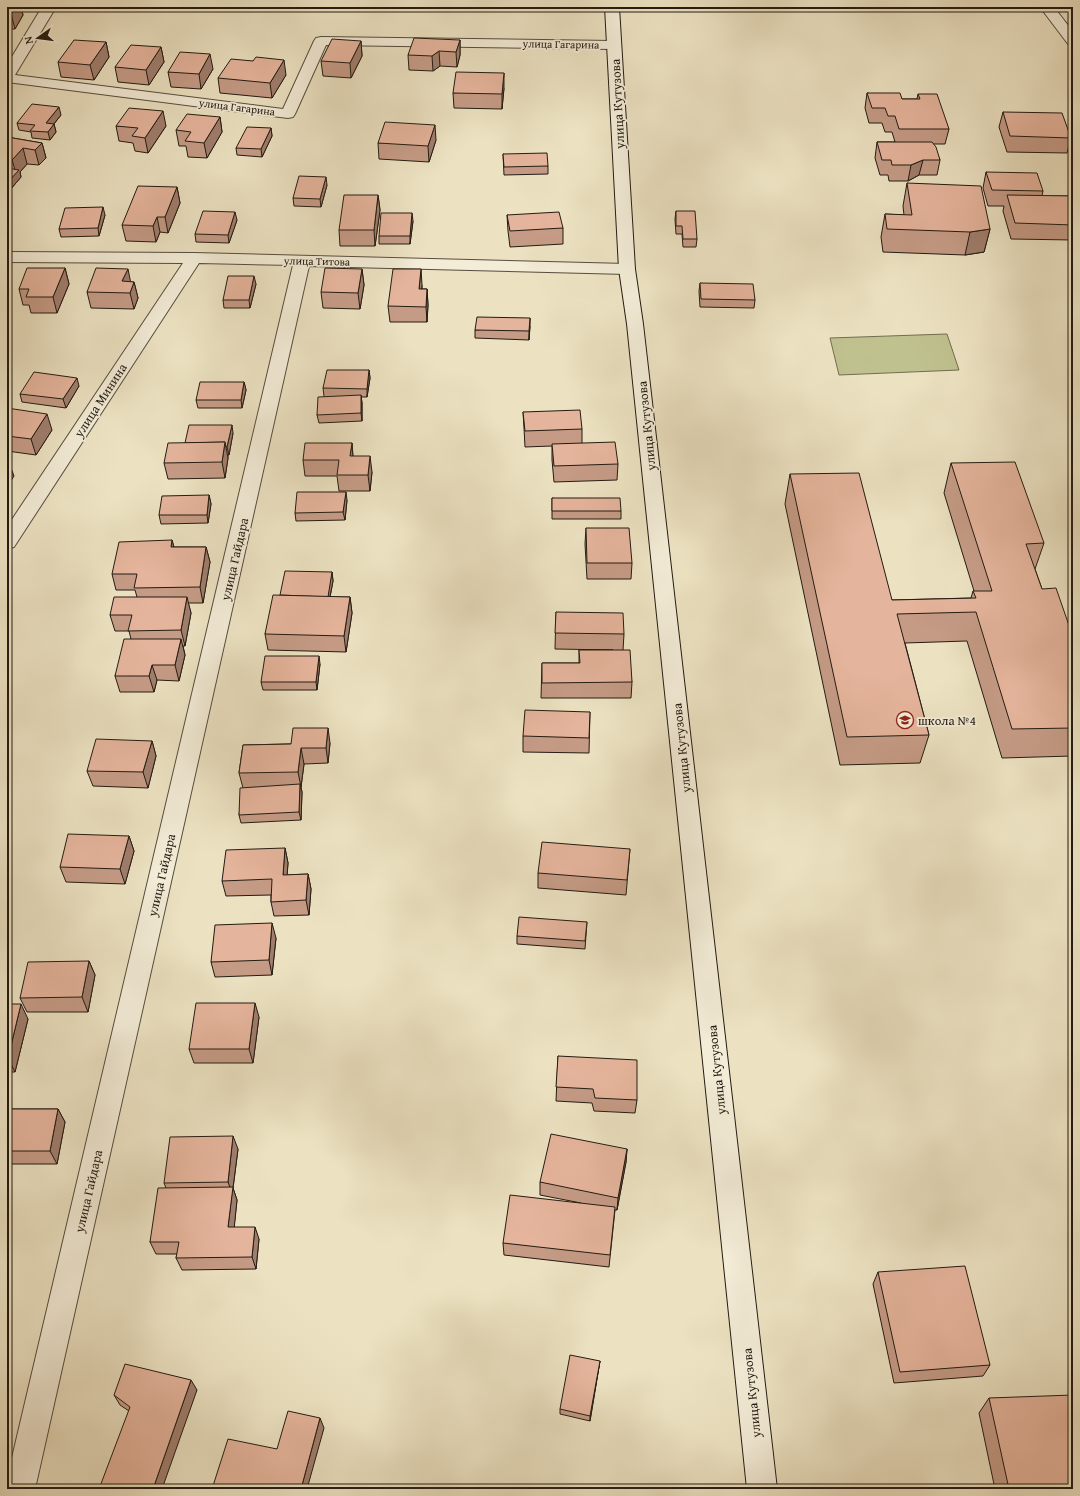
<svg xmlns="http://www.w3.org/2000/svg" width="1080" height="1496" viewBox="0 0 1080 1496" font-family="'Gentium Book Plus',serif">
<rect width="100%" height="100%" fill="#ece2c2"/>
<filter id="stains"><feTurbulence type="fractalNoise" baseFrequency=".005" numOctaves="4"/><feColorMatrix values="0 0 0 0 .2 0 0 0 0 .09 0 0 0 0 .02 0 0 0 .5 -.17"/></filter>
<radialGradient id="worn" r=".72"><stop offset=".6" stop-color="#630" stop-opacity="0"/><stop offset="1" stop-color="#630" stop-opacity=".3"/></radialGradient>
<polygon fill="#bfc18e" stroke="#716e50" points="947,334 959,370 839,375 830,338"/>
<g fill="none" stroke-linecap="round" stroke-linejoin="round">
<g stroke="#554d3e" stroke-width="2">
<g id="street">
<polygon points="42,7 56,7 15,75 283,109 314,41 316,38 321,37 613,41 618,42 620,45 618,48 613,49 326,45 295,114 293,117 288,118 7,82 7,65"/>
<polygon points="1040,7 1054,7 1073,32 1073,45 1068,44"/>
<polygon points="7,252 194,253 627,264 633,266 635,269 633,272 627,274 309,266 35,1489 7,1489 7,1479 293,265 199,263 14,547 7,549 7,527 183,263 7,262"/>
</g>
</g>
<g stroke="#231b12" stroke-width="2">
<polygon id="secondary" points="605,7 619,7 635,269 643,324 777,1489 747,1489 627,324 619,269"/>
</g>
<use href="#street" fill="#f3ecd7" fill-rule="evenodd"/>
<use href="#secondary" fill="#f3ecd7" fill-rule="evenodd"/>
</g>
<g fill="#c59b86" stroke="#231b12">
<polygon points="7,7 21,7 23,15 15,29 7,29"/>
<polygon points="460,40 460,55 457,67 440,66 433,71 409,70 408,55"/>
<polygon points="361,41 362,56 351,78 323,76 321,61"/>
<polygon points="106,42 109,57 94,80 61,77 58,62"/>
<polygon points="161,47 164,62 149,85 118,82 115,67"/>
<polygon points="253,61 286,75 272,98 220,93 218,78"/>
<polygon points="213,69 201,89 171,87 168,72"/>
<polygon points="504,88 502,109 454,108 453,93"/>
<polygon points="867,93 902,99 917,99 918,94 949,129 945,144 933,144 940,160 937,175 919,175 908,181 889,181 888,175 880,175 875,158 877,142 895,142 892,132 885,132 882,123 869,123 865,108"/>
<polygon points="1003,112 1071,138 1067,153 1007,152 999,127"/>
<polygon points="61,115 54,124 56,132 50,140 32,138 31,132 19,130 17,123"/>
<polygon points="220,117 222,132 207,158 188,157 186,146 179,146 176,130"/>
<polygon points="116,126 166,126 148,153 135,151 133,143 119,141"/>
<polygon points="271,128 272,136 262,157 237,155 236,148"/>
<polygon points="7,137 42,143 46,158 39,165 27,164 20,172 21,177 10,190 7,190"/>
<polygon points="436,140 429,162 379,159 378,143"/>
<polygon points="503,154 548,166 548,174 504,175"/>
<polygon points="986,172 1043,191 1042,196 1073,196 1073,240 1011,239 1003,211 1004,206 988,206 983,188"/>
<polygon points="907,183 990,229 984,252 965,255 883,252 881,237 885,214 904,215 903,206"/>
<polygon points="327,185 321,207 294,206 293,198"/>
<polygon points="177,187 180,203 168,233 160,232 156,242 126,241 122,225"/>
<polygon points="378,195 380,210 375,246 340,246 339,230"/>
<polygon points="676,211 697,239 696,247 683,247 682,234 676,234 675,219"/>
<polygon points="105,215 99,236 61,237 59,229"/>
<polygon points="507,215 563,228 563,244 510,247 508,231"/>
<polygon points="237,220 229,243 196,242 195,234"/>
<polygon points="413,221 410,244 379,244 379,236"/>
<polygon points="65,268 69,284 57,313 31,313 29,305 23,305 19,289"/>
<polygon points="362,269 364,285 360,309 323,308 321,292"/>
<polygon points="131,282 134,282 138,298 134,309 91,308 87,292"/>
<polygon points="700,283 755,300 754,308 700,307 699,291"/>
<polygon points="256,284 250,308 224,308 223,300"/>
<polygon points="422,285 422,289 427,289 428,305 427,322 390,322 388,306"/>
<polygon points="530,326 529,340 475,338 475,330"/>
<polygon points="369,370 370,378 367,397 361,397 362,403 362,421 319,423 317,415 324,396 323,388"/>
<polygon points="244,382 246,390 242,408 198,408 196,400"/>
<polygon points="79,386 66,408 22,402 20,394"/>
<polygon points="7,408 52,430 36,455 7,451"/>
<polygon points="523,412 582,429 582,443 618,464 617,480 554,482 552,460 552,446 525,447 524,428"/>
<polygon points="233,433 229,455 228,455 228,458 225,478 168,479 164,463 185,443"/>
<polygon points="352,443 353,456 372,472 370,491 339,491 337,476 305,476 303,460"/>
<polygon points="951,463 1044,543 1035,569 1042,589 1073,637 1073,756 1002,758 967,641 905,643 929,735 920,763 840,765 785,504 790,474 892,600 971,598 973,591 974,591 944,493"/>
<polygon points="209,495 211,504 208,523 161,524 159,515"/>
<polygon points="552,498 621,511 621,519 552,519"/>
<polygon points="347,500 345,520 296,521 295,513"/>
<polygon points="586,528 632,563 631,579 587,579 585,544"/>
<polygon points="172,540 174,547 206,547 210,562 203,603 188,603 191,613 185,646 183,646 185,655 179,681 157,680 154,692 120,692 115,676 131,639 129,631 115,631 110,615 137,597 135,590 116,590 112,574"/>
<polygon points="332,572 333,581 330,597 350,597 352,613 346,652 268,650 265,634 280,595"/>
<polygon points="556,612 624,634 623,650 632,682 631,698 541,698 542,663 579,663 579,650 613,650 555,649"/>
<polygon points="320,664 317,690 263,690 261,682"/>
<polygon points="590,712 589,753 523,752 523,736"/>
<polygon points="152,741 156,756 148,788 93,786 87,771"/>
<polygon points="330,743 328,763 304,764 301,787 302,792 301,820 241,823 239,815 243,788 239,773 243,745"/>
<polygon points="129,836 134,851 125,884 66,882 60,867"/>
<polygon points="285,848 288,863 287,875 308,874 311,889 309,915 274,916 271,902 271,895 226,896 222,881"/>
<polygon points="630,849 626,895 538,888 538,873"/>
<polygon points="587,922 585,949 517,944 517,936"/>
<polygon points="276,938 272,975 215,977 211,962"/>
<polygon points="89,961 95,975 88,1012 27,1012 20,998"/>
<polygon points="7,1004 28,1019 15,1072 7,1072"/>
<polygon points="259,1017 253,1063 194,1063 189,1049"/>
<polygon points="558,1056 637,1100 635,1113 594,1111 592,1103 556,1101"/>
<polygon points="7,1109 58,1109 65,1122 57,1164 7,1164"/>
<polygon points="238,1149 233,1188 237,1200 234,1227 259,1239 256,1269 182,1270 176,1258 177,1254 156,1254 150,1242 166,1188 164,1183"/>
<polygon points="627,1149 626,1162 617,1210 615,1210 609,1267 504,1255 503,1243 581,1203 540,1195 540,1182"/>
<polygon points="878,1272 990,1365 983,1376 894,1383 873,1284"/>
<polygon points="600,1361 590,1421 560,1414 560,1409"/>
<polygon points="197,1390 129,1411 120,1405 114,1395"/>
<polygon points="989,1398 1073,1489 995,1489 979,1413"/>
</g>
<g fill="#a07e6d" stroke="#231b12">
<polygon points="15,7 21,7 23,15 15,29 11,14"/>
<polygon points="460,40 460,55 457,67 456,52"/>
<polygon points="361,41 362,56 351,78 350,63"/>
<polygon points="106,42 109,57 94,80 90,65"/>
<polygon points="161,47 164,62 149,85 146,70"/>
<polygon points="439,51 440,66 433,71 432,56"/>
<polygon points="210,54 213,69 201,89 199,74"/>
<polygon points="284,60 286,75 272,98 270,83"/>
<polygon points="504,73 504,88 502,109 502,94"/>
<polygon points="59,107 61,115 48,131 46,123"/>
<polygon points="163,111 166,126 148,153 145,138"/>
<polygon points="220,117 222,132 207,158 204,143"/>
<polygon points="54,124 56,132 50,140 48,132"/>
<polygon points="435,125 436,140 429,162 428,146"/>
<polygon points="271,128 272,136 262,157 261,149"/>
<polygon points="42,143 46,158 39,165 35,150"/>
<polygon points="23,148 27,164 20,172 21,177 10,190 8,182 16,173 12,160"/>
<polygon points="923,160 919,175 908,181 911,165"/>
<polygon points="326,177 327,185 321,207 320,199"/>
<polygon points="177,187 180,203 168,233 165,217"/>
<polygon points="378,195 380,210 375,246 374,230"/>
<polygon points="103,207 105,215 99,236 98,228"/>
<polygon points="235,212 237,220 229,243 228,235"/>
<polygon points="412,213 413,221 410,244 410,236"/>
<polygon points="157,217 160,232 156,242 153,226"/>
<polygon points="990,229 984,252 965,255 970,232"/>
<polygon points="65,268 69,284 57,313 53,297"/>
<polygon points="128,269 131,284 122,281"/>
<polygon points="362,269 364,285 360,309 358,293"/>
<polygon points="421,269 422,285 420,305 419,289"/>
<polygon points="254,276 256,284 250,308 249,300"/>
<polygon points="134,282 138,298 134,309 130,293"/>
<polygon points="427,289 428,305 427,322 426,307"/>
<polygon points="530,318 530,326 529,340 529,331"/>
<polygon points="369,370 370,378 367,397 367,389"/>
<polygon points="77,378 79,386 66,408 63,399"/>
<polygon points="244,382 246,390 242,408 241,400"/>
<polygon points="361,395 362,403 362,421 361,413"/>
<polygon points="47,414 52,430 36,455 31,439"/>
<polygon points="232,425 233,433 229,455 227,447"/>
<polygon points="225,442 228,458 225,478 222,462"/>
<polygon points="352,443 353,459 350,456"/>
<polygon points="370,456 372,472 370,491 368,475"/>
<polygon points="8,460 14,476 7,487 7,463"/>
<polygon points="346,492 347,500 345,520 343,512"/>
<polygon points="209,495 211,504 208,523 207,515"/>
<polygon points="172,540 176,556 171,547"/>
<polygon points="206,547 210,562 203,603 200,587"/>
<polygon points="332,572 333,581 328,607 327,598"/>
<polygon points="187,597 191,613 185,646 181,630"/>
<polygon points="350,597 352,613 346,652 344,636"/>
<polygon points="181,639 185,655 179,681 175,665"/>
<polygon points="319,656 320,664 317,690 316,682"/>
<polygon points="152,665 157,680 154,692 149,676"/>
<polygon points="328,728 330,743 328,763 326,748"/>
<polygon points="152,741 156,756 148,788 143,772"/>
<polygon points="301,748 304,764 301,787 298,772"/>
<polygon points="300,784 302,792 301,820 299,812"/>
<polygon points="129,836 134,851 125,884 120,869"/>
<polygon points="285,848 288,863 286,890 283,875"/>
<polygon points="308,874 311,889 309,915 306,900"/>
<polygon points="272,923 276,938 272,975 269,960"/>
<polygon points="89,961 95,975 88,1012 82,997"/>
<polygon points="255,1003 259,1017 253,1063 249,1049"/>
<polygon points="21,1004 28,1019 15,1072 8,1058"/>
<polygon points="58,1109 65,1122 57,1164 50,1151"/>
<polygon points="233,1136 238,1149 233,1188 237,1200 233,1240 228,1227 232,1193 228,1182"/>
<polygon points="627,1149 626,1162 617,1210 618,1198"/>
<polygon points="255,1227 259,1239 256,1269 252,1257"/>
<polygon points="600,1361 599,1366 590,1421 590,1416"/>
<polygon points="191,1380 197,1390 162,1489 153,1489"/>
<polygon points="320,1418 324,1428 307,1489 301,1489"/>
</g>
<g fill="#e5b49c" stroke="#231b12">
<polygon points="7,7 15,7 11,14 7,14"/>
<polygon points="414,38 460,40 456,52 439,51 432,56 408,55"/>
<polygon points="332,39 361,41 350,63 321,61"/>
<polygon points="74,40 106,42 90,65 58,62"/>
<polygon points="131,45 161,47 146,70 115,67"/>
<polygon points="180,52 210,54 199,74 168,72"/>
<polygon points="256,57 284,60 270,83 218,78 231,59 253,61"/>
<polygon points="456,72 504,73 502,94 453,93"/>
<polygon points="867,93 900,93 902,99 920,99 918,94 937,94 949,129 899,129 895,116 888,116 885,108 872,108"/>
<polygon points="32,104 59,107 46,123 54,124 48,132 30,131 35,125 17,123"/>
<polygon points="129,108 163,111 145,138 132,136 138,128 116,126"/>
<polygon points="1003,112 1062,113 1071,138 1010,136"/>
<polygon points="187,114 220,117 204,143 185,141 191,132 176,130"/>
<polygon points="385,122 435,125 428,146 378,143"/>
<polygon points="247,127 271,128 261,149 236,148"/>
<polygon points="7,137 42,143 35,150 23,148 12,160 7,159"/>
<polygon points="877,142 932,142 936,147 940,160 923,160 911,165 892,165 891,160 882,160"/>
<polygon points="547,153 548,166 504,167 503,154"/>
<polygon points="7,168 19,170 8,182 7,182"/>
<polygon points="986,172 1037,173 1043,191 992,190"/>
<polygon points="299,176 326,177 320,199 293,198"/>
<polygon points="907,183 981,186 990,229 970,232 887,229 885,214 912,215"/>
<polygon points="138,186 177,187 165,217 157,217 153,226 122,225"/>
<polygon points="344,195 378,195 374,230 339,230"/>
<polygon points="1007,195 1073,196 1073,225 1015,223"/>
<polygon points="103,207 98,228 59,229 65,208"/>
<polygon points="203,211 235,212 228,235 195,234"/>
<polygon points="676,211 695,211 697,239 683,239 682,226 676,226"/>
<polygon points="559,212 563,228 510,231 507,215"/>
<polygon points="381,213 412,213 410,236 379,236"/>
<polygon points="27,268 65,268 53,297 26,297 29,289 19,289"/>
<polygon points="96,268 128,269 122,281 134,282 130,293 87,292"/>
<polygon points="325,268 362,269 358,293 321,292"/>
<polygon points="393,269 421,269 419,289 427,289 426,307 388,306"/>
<polygon points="228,276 254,276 249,300 223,300"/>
<polygon points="700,283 753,284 755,300 701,299"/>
<polygon points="477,317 530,318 529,331 475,330"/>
<polygon points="327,370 369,370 367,389 323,388"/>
<polygon points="34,372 77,378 63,399 20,394"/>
<polygon points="200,382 244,382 241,400 196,400"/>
<polygon points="361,395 361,413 317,415 318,397"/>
<polygon points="7,408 47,414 31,439 7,436"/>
<polygon points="580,410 582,429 525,431 523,412"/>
<polygon points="189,425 232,425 227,447 226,447 225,442 185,443"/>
<polygon points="225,442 222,462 164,463 168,443"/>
<polygon points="615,442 618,464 554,466 552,444"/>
<polygon points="305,443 352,443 350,456 370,456 368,475 337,475 339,460 303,460"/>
<polygon points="1015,462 1044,543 1026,544 1042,589 1056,588 1073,637 1073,728 1012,729 976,612 897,614 929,735 847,737 790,474 859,473 892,600 976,598 973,591 992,591 951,463"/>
<polygon points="297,492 346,492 343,512 295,513"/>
<polygon points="209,495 207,515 159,515 162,496"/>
<polygon points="552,498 620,498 621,511 552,511"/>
<polygon points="586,528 629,528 632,563 587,563"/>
<polygon points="172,540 171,547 206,547 200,587 134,588 137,574 112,574 119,542"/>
<polygon points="285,571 332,572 328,597 280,595"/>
<polygon points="273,595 350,597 344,636 265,634"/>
<polygon points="114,597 187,597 181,630 128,631 132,615 110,615"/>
<polygon points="556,612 623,613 624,634 555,633"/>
<polygon points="124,639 181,639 175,665 152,665 149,676 115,676"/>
<polygon points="579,650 630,650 632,682 542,683 542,663 580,663"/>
<polygon points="265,656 319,656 316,682 261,682"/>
<polygon points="525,710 590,712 589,738 523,736"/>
<polygon points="293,728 328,728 326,748 301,748 298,772 239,773 243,745 291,744"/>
<polygon points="96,739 152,741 143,772 87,771"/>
<polygon points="300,784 299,812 239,815 240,788"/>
<polygon points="68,834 129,836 120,869 60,867"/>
<polygon points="542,842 630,849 627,880 538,873"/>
<polygon points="285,848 283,875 308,874 306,900 271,902 272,879 222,881 226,850"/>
<polygon points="519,917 587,922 585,941 517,936"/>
<polygon points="272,923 269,960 211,962 215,925"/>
<polygon points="89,961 82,997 20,998 28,962"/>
<polygon points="196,1003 255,1003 249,1049 189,1049"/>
<polygon points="7,1004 21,1004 8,1058 7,1058"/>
<polygon points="558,1056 637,1060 637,1100 595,1098 593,1089 556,1087"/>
<polygon points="7,1109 58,1109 50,1151 7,1151"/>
<polygon points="551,1134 627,1149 618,1198 540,1182"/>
<polygon points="233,1136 228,1182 164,1183 170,1137"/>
<polygon points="233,1187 228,1227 255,1227 252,1257 176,1258 179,1242 150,1242 158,1188"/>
<polygon points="510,1195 615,1207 610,1255 503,1243"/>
<polygon points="965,1266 990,1365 900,1372 878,1272"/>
<polygon points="570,1355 600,1361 590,1416 560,1409"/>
<polygon points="125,1364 191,1380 153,1489 99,1489 130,1407 114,1395"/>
<polygon points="1073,1395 1073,1489 1009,1489 989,1398"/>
<polygon points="288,1411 320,1418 301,1489 212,1489 228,1439 277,1449"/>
</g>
<defs>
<g id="school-ring" transform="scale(0.9)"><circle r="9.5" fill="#f3ecd7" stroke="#8f2418" stroke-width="1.5"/><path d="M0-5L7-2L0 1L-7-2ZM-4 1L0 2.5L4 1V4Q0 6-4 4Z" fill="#8f2418"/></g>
</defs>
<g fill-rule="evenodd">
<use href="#school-ring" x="905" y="720"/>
</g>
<g text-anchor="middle" stroke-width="3.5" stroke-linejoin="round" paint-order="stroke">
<g font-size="11" fill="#231b12" stroke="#f3ecd7">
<text transform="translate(561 44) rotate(1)" y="4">улица Гагарина</text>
<text transform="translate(237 107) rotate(7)" y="4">улица Гагарина</text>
<text transform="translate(317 261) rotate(1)" y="4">улица Титова</text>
</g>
<g font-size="13" fill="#231b12" stroke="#f3ecd7">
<text transform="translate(617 104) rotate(-93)" y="5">улица Кутузова</text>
<text transform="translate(100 400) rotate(-57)" y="5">улица Минина</text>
<text transform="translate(646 426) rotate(-96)" y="5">улица Кутузова</text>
<text transform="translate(234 559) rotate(-77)" y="5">улица Гайдара</text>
<text transform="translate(681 748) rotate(-96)" y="5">улица Кутузова</text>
<text transform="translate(161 875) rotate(-77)" y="5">улица Гайдара</text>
<text transform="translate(716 1070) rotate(-96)" y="5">улица Кутузова</text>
<text transform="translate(88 1191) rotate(-77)" y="5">улица Гайдара</text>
<text transform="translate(751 1393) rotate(-96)" y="5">улица Кутузова</text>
</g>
<g font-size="13" fill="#231b12" stroke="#f3ecd7" text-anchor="start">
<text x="918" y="725">школа №4</text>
</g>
</g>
<rect width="1080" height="1496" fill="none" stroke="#ece2c2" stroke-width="24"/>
<rect x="8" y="8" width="1064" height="1480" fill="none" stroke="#231b12" stroke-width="2"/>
<rect x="12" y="12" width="1056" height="1472" fill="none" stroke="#231b12"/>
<g transform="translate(38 38) rotate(256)" stroke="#f3ecd7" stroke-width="3" paint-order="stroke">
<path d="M0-3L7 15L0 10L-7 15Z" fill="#231b12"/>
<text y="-6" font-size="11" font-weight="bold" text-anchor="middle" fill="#231b12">N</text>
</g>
<rect width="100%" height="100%" filter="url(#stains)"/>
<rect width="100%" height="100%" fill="url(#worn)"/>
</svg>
